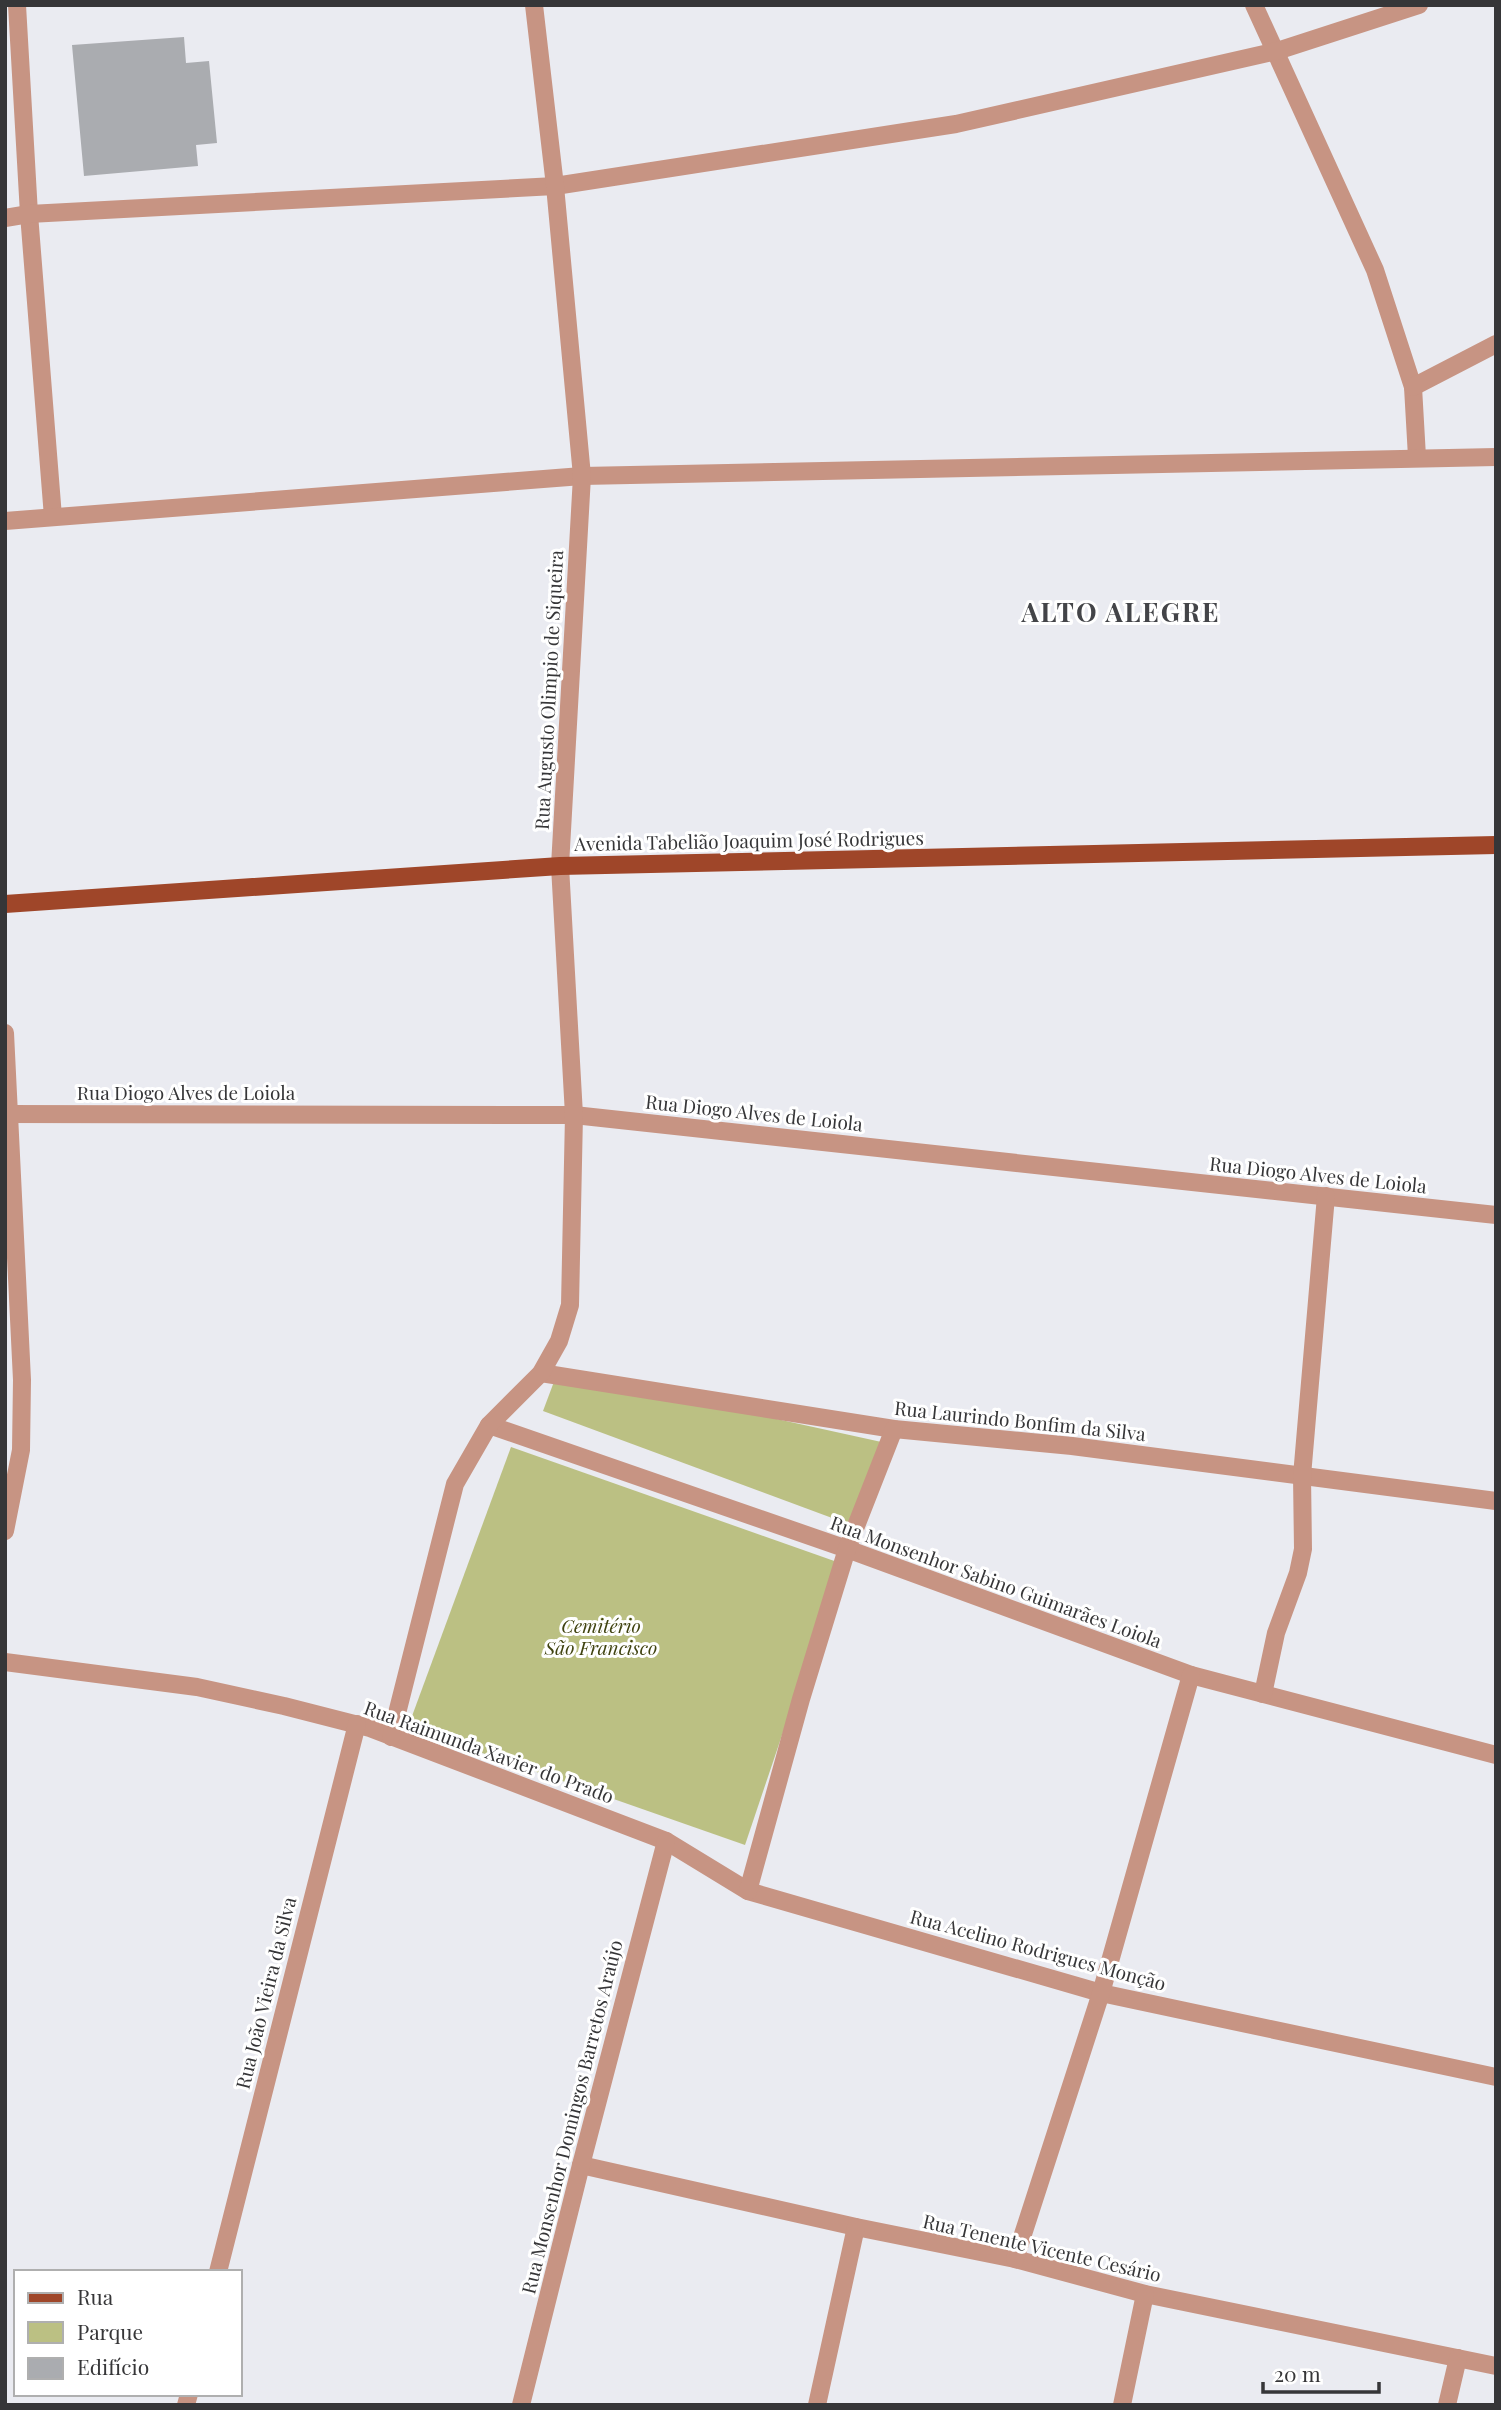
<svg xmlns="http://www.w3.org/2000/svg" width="1501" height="2410" viewBox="0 0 1501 2410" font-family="'Playfair Display',serif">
<rect width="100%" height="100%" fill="#eaebf1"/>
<g fill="#bbc083">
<polygon points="558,1371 886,1443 851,1525 543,1411"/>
<polygon points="511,1447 840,1563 745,1845 408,1727"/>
</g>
<polygon fill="#aaacb0" points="184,37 186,63 209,61 217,143 196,145 198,166 84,176 72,45"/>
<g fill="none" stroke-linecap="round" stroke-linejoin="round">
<g stroke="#c79483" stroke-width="18">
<polyline points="17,5 29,214 53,517"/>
<polyline points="1254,5 1375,270 1413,387 1417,457"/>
<polyline points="5,218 29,214 555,186 956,124 1277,51 1419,5"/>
<polyline points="1413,387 1496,344"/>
<polyline points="5,521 582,476 1496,457"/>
<polyline points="5,1033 22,1380 21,1450 5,1531"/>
<polyline points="5,1114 574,1115 1496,1215"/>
<polyline points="541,1373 894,1429 1072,1446 1496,1501"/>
<polyline points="489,1425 847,1549 1191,1675 1496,1755"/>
<polyline points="5,1662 197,1687 284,1706 370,1728 666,1841 748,1891 1101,1993 1496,2077"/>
<polyline points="1263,1694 1276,1633 1298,1573 1303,1549 1302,1476 1326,1196"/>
<polyline points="391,1737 455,1484 489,1425 541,1373 559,1341 570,1305 574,1115 560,866 582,476 555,186 534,5"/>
<polyline points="748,1891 801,1699 847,1549 894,1429"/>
<polyline points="581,2165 856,2227 1015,2259 1145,2294 1496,2366"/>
<polyline points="1015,2259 1101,1993 1191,1675"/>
<polyline points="218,2272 357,1724"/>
<polyline points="186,2405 189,2394"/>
<polyline points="521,2405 581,2165 666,1841"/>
<polyline points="817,2405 856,2227"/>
<polyline points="1122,2405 1145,2294"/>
<polyline points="1447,2405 1458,2358"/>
</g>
<polyline stroke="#9f4629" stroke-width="18" points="5,904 560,866 1496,845"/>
</g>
<g text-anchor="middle" stroke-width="6" stroke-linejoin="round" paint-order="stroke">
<g font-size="19" fill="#363638" stroke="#fff">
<text transform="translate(549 690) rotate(-87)" y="7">Rua Augusto Olimpio de Siqueira</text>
<text transform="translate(749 841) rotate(-1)" y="7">Avenida Tabelião Joaquim José Rodrigues</text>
<text x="186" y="1100">Rua Diogo Alves de Loiola</text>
<text transform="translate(754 1113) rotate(6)" y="7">Rua Diogo Alves de Loiola</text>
<text transform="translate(1318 1175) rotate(6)" y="7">Rua Diogo Alves de Loiola</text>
<text transform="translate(1020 1421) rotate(6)" y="7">Rua Laurindo Bonfim da Silva</text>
<text transform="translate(996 1582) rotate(20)" y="7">Rua Monsenhor Sabino Guimarães Loiola</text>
<text transform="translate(489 1752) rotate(20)" y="7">Rua Raimunda Xavier do Prado</text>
<text transform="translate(1038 1950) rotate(15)" y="7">Rua Acelino Rodrigues Monção</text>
<text transform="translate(266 1993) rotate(-76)" y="7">Rua João Vieira da Silva</text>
<text transform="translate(572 2117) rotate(-76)" y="7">Rua Monsenhor Domingos Barretos Araújo</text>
<text transform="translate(1042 2248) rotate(13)" y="7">Rua Tenente Vicente Cesário</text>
</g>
<g font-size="19" font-style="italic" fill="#404310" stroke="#fff">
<text x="601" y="1633">Cemitério<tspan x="601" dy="22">São Francisco</tspan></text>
</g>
<g font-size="26" font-weight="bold" letter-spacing="2" fill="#434448" stroke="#fff">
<text x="1121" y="622">ALTO ALEGRE</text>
</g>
</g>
<rect width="1501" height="2410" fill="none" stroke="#363638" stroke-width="14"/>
<rect x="14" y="2270" width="228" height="126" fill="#ffffff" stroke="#afafaf" stroke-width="2"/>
<rect x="28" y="2293" width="35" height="10" fill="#9f4629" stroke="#afafaf" stroke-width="2"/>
<text x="77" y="2305" font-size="21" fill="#363638">Rua</text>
<rect x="28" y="2322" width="35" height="21" fill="#bbc083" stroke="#afafaf" stroke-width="2"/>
<text x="77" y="2340" font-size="21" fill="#363638">Parque</text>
<rect x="28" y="2358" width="35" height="21" fill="#aaacb0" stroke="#afafaf" stroke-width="2"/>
<text x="77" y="2375" font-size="21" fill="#363638">Edifício</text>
<path d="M1263 2382v10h116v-10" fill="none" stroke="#363638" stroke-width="3.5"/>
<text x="1274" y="2382" font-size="21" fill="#363638" stroke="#ffffff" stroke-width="5" paint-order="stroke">20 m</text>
</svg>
